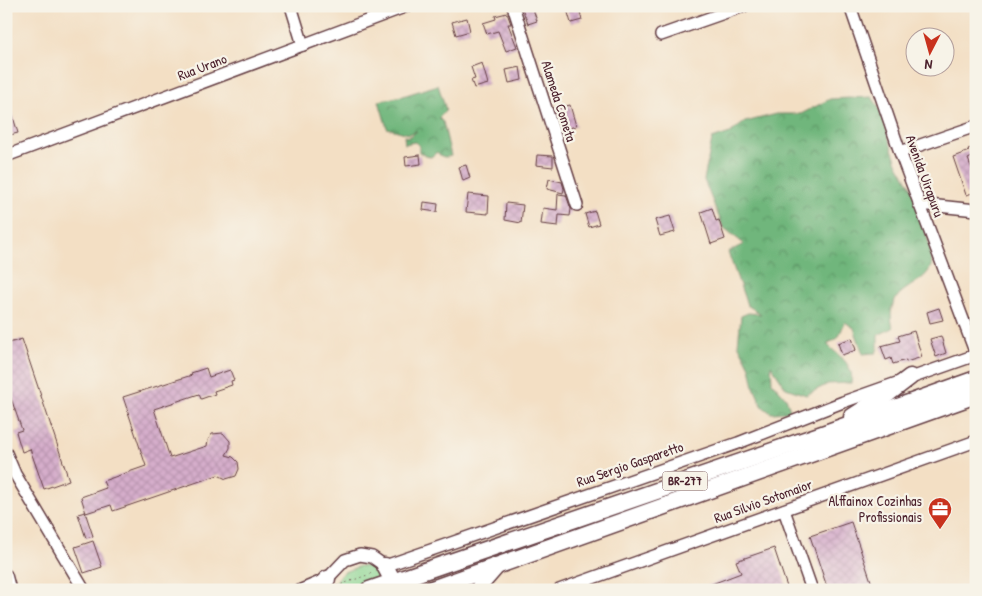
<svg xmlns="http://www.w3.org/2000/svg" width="982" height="596" viewBox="0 0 982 596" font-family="'Patrick Hand',sans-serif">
<defs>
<pattern id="forest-crowns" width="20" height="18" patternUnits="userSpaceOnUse" patternTransform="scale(1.25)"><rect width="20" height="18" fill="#6fb67b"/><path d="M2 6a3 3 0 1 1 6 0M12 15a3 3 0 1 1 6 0" fill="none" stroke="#5d9365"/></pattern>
<pattern id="building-cross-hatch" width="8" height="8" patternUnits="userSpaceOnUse" patternTransform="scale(1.25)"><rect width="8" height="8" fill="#d5adcb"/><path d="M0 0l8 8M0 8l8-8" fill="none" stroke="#b894ae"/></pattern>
</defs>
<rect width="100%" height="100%" fill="#f7f3e8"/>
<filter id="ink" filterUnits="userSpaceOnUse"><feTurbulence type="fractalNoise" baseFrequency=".02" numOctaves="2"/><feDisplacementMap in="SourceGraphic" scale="10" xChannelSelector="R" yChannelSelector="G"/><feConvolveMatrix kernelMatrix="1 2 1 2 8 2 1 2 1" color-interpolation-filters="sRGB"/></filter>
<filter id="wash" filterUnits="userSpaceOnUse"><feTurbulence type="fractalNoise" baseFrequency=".0096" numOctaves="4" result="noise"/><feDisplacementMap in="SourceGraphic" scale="20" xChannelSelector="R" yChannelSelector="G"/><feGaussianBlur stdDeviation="1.12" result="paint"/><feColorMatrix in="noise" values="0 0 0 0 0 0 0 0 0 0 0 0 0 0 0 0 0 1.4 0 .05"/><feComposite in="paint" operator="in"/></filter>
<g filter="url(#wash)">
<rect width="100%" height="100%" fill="#f3dfc4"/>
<path fill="#8ad491" stroke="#6a7a5e" d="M 360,566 C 371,566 380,568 386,579 L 352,590 L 328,590 L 344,572 Z"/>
<g fill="url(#forest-crowns)" stroke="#5c6a53">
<path d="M 438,85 L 446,110 L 439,118 L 443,122 L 451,156 C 444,158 441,157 437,152 L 431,157 L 425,156 L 419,152 L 419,146 L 415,142 L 405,144 L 404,136 L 409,137 L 417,131 L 409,134 L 387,128 L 379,101 L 406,95 Z"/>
<path d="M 872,97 C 887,117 886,135 895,157 C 899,169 908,179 913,191 C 918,203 932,250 932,261 C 930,289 881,283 893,328 L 878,335 L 878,348 L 876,353 L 863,354 L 854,328 L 845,322 L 838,338 L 827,344 C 838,356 855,364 851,383 L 828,384 L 806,395 L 786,388 L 771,365 L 772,382 L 786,398 L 791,412 L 771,413 L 762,406 L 754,387 L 750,367 L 738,344 L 741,316 L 748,313 L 761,314 L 747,305 L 728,252 L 744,244 L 723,227 L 704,180 L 712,139 L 730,133 L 745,122 L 777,114 L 801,114 L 830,99 Z"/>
</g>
<g id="blocks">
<g fill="url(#building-cross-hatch)">
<polygon points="523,6 532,6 537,21 528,24 522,8 524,8"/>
<polygon points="566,6 578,6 582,20 571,23"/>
<polygon points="507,13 511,24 508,24 517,47 506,51 498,31 487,34 483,23 496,19 495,16"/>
<polygon points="467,18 470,31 456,35 452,22"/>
<polygon points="482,63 488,84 474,88 471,80 475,79 471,67"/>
<polygon points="520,67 522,80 509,83 506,70"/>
<polygon points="6,101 8,101 18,133 6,136"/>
<polygon points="570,105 576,126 562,130 556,109"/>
<polygon points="976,146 976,166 972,157 968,159 976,179 976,192 966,195 953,157 969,151 968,149"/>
<polygon points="420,155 421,164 406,166 405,157"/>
<polygon points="537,155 553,156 553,167 536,165"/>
<polygon points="466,165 470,178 463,181 459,167"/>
<polygon points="549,179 562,182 564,189 563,193 547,189"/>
<polygon points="468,194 489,196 488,214 466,212"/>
<polygon points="558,194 566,195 571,209 570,216 559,215 558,226 541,224 543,208 557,210"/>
<polygon points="424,202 438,204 437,212 423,210"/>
<polygon points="506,203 523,205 521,223 505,220"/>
<polygon points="712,208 716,221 719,220 725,239 711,244 701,212"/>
<polygon points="595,211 599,224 589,227 585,214"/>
<polygon points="670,216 675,232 660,236 655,220"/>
<polygon points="939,308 943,320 930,323 927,312"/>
<polygon points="914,331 922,357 906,362 906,360 893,364 891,358 886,360 881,346 900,341 898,336"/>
<polygon points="941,336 946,353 936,357 930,339"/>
<polygon points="852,338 856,350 842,355 838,343"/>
<polygon points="22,339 69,480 44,489 30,449 22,452 16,432 22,430 6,384 6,344"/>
<polygon points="206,368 209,377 230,370 234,380 231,381 232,385 214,391 215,394 201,399 199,394 154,409 170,458 207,446 208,440 212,434 223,433 230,441 230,448 226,455 233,457 238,462 239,469 236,476 226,479 218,475 113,511 111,505 86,513 81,497 106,488 103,481 146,466 123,397 192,375 191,373"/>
<polygon points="85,512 93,536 86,538 78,514"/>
<polygon points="851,522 874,590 828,590 810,536"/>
<polygon points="93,541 102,567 84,573 75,547"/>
<polygon points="774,548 788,590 696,590 741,573 736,561"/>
</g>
</g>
</g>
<g filter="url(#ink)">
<use href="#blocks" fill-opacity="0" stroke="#633c42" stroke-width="1"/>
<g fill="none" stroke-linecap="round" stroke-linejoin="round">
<g stroke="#633c42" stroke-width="14">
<g id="minor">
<polyline points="291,6 303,45"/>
<polyline points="513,6 577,205"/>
<polyline points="850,6 900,152 976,354"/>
<polyline points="661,35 744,6"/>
<polyline points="900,152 976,126"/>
<polyline points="6,156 407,6"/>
<polyline points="919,204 976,210"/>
<polyline points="6,453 15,474 84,590"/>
<polyline points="784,510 812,590"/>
<polyline points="6,575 10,590"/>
<polyline points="301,590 327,579 345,560 360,555 372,557 385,566 738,443 843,402 976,355"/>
<polyline points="559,590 976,441"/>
</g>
</g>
<g stroke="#633c42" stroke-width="19">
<g id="highway">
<polyline points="852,417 889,393 910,377"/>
<polyline points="385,566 393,581 392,590"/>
<polyline points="317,590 327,579"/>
<polyline points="369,590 825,433 976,379"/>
<polyline points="429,590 976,395"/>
<polyline points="479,590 481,584 495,568"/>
</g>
</g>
<polyline stroke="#633c42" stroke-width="1" stroke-dasharray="1 4" stroke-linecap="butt" points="337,586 373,573"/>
<use href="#minor" stroke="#fff" stroke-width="11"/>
<use href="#highway" stroke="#fff" stroke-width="16"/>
</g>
</g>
<defs>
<g id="office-pin" transform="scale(1.25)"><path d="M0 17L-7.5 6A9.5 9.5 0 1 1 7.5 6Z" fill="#c8321e" stroke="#f7f3e8"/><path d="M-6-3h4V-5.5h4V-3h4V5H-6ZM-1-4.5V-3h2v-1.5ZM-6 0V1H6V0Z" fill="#fff"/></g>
</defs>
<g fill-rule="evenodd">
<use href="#office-pin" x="940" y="509"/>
</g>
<g text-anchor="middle" stroke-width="4.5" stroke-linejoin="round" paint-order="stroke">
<rect fill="#f7f3e8" stroke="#7e5f64" stroke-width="1" x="662.5" y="471.5" width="45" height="19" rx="4"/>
<g font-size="12" font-weight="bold" fill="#4a1f2b">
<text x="685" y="485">BR-277</text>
</g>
<g font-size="14" fill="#4a1f2b" stroke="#f7f3e8">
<text transform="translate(202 67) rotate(-21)" y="5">Rua Urano</text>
<text transform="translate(559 101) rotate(72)" y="5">Alameda Cometa</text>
<text transform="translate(925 176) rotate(70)" y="5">Avenida Uirapuru</text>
<text transform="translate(630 464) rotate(-19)" y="5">Rua Sergio Gasparetto</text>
<text transform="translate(763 501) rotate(-20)" y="5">Rua Silvio Sotomaior</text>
</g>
<g font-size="14" fill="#4a1f2b" stroke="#f7f3e8" text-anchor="end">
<text x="922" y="506">Alffainox Cozinhas<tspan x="922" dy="16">Profissionais</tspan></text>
</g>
</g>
<rect width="982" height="596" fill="none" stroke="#f7f3e8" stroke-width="25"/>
<g transform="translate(930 52) rotate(186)"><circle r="24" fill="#f7f3e8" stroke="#b29e9c"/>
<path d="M0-4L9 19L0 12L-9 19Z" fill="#c8321e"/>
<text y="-8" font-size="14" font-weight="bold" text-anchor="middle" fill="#4a1f2b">N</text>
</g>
</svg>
